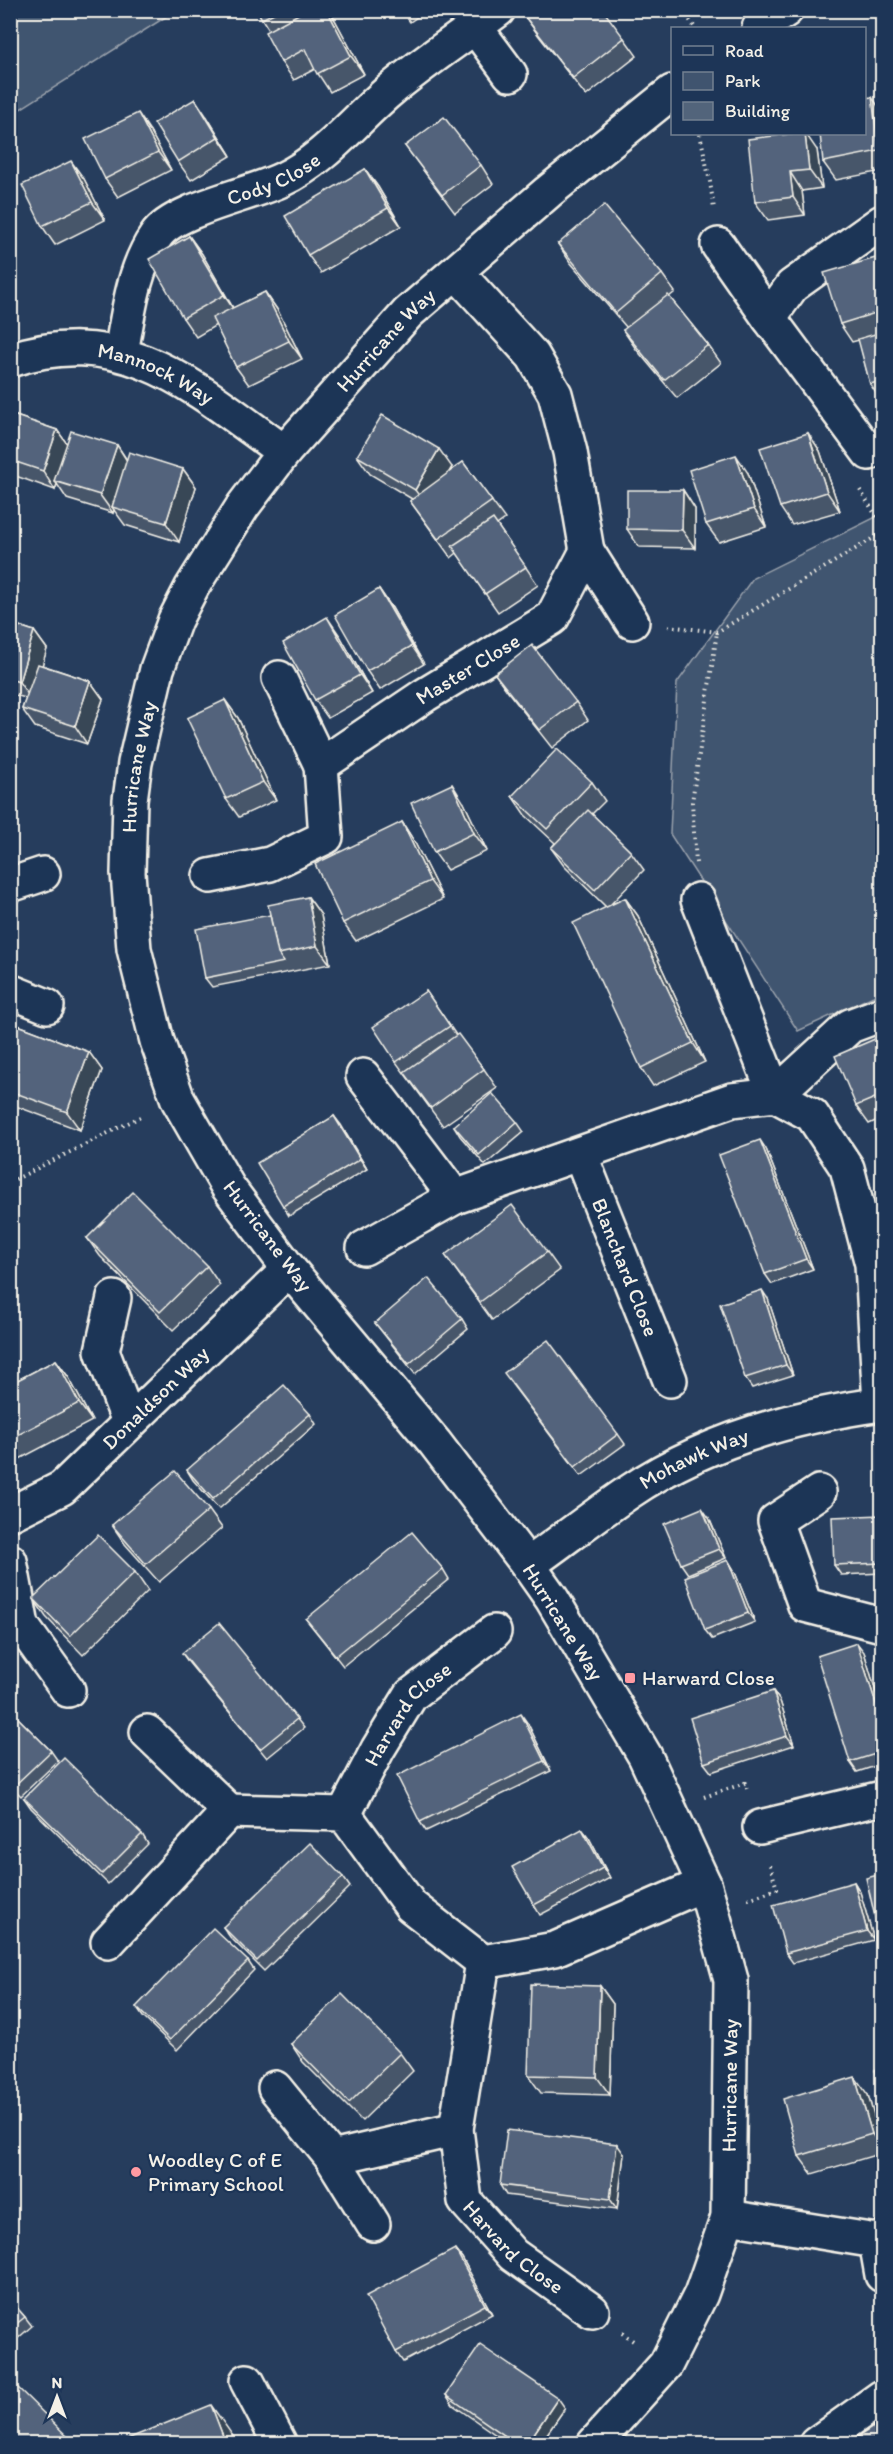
<svg xmlns="http://www.w3.org/2000/svg" width="893" height="2454" viewBox="0 0 893 2454" font-family="Itim,sans-serif">
<rect width="100%" height="100%" fill="#263d5d"/>
<filter id="ink" filterUnits="userSpaceOnUse"><feTurbulence type="fractalNoise" baseFrequency=".0167" numOctaves="2"/><feDisplacementMap in="SourceGraphic" scale="12" xChannelSelector="R" yChannelSelector="G"/><feConvolveMatrix kernelMatrix="1 2 1 2 8 2 1 2 1" color-interpolation-filters="sRGB"/></filter>
<g filter="url(#ink)">
<g fill="#40546f" stroke="#9aa2ac" stroke-width="1.5">
<polygon points="11,10 175,10 175,11 11,115"/>
<polygon points="882,514 882,992 798,1031 670,834 677,683 753,578"/>
</g>
<g fill="none" stroke-linecap="round" stroke-linejoin="round">
<g stroke="#f4f1e8" stroke-width="38">
<g id="minor">
<polyline points="475,27 510,74"/>
<polyline points="759,28 786,10"/>
<polyline points="718,245 769,318 792,286 882,222"/>
<polyline points="769,318 869,453"/>
<path id="s1" d="M 121,353 C 128,315 133,269 156,236 C 174,209 251,195 283,179 C 324,160 354,121 388,92 C 423,62 462,37 498,10"/>
<path id="s2" d="M 10,360 C 125,321 198,390 284,452"/>
<polyline points="587,551 632,622"/>
<path id="s3" d="M 279,678 L 321,765 L 425,695 L 552,618 L 587,551 L 570,452 L 555,394 L 533,356 L 456,272"/>
<polyline points="210,876 270,864 326,837 321,765"/>
<polyline points="10,885 43,874"/>
<polyline points="698,900 775,1095 850,1026 882,1014"/>
<polyline points="10,991 47,1006"/>
<polyline points="363,1076 455,1197"/>
<path id="s4" d="M 580,1154 L 670,1380"/>
<polyline points="364,1248 455,1197 732,1100 775,1095 812,1115 847,1168 872,1264 880,1404"/>
<polyline points="114,1298 102,1351 129,1422"/>
<polyline points="819,1492 775,1521 805,1605 882,1625"/>
<path id="s5" d="M 10,1514 L 62,1488 L 289,1269"/>
<polyline points="10,1561 22,1626 68,1690"/>
<path id="s6" d="M 528,1565 C 562,1541 595,1515 629,1492 C 704,1441 794,1416 882,1404"/>
<polyline points="147,1732 229,1811"/>
<path id="s7" d="M 344,1814 L 378,1749 L 411,1695 L 494,1632"/>
<polyline points="760,1827 882,1798"/>
<polyline points="108,1942 229,1811 344,1814 411,1906 483,1962 555,1949 704,1884"/>
<path id="s8" d="M 483,1962 L 456,2129 L 465,2201 L 513,2255 L 592,2311"/>
<polyline points="275,2088 332,2158 456,2129"/>
<polyline points="332,2158 373,2224"/>
<polyline points="728,2217 876,2241 882,2238"/>
<polyline points="876,2241 882,2275"/>
<polyline points="247,2381 280,2444"/>
<path id="s9" d="M 594,2444 L 666,2364 L 701,2294 L 728,2217 L 731,1980 L 712,1911 L 704,1884 L 645,1756 L 552,1599 L 528,1565 L 435,1443 L 289,1269 L 228,1187 L 178,1100 L 157,1041 L 134,949 L 128,873 L 130,800 L 135,763 L 157,669 L 175,620 L 192,587 L 243,506 L 284,452 L 408,313 L 548,192 L 672,92"/>
<polyline points="816,2444 882,2397"/>
</g>
</g>
<g stroke="#f4f1e8" stroke-width="4" stroke-dasharray="1.5 4.5" stroke-linecap="butt">
<polyline points="683,10 695,28"/>
<polyline points="700,134 710,182 714,209"/>
<polyline points="860,490 882,525"/>
<polyline points="668,626 717,632 882,533"/>
<polyline points="696,863 692,802 717,632"/>
<polyline points="10,1182 144,1115"/>
<polyline points="704,1797 745,1783 748,1791"/>
<polyline points="748,1899 777,1889 770,1865"/>
<polyline points="622,2333 636,2343"/>
</g>
<use href="#minor" stroke="#1d3557" stroke-width="33"/>
</g>
<g fill="#47566a" stroke="#f4f1e8" stroke-width="1.5">
<polygon points="257,10 330,10 329,11 335,20 364,74 330,92 315,69 294,80 281,62 269,30 262,19"/>
<polygon points="401,10 427,10 410,22"/>
<polygon points="526,18 624,38 637,56 586,96 539,36"/>
<polygon points="882,112 882,171 836,180 823,162"/>
<polygon points="207,117 231,156 191,180 178,162"/>
<polygon points="150,131 171,170 118,197 105,179"/>
<polygon points="405,146 481,165 493,184 455,213"/>
<polygon points="817,150 822,188 802,191 805,215 768,220 755,202"/>
<polygon points="365,169 378,187 401,226 321,273 308,255"/>
<polygon points="84,179 105,220 55,245 42,226"/>
<polygon points="189,236 202,254 233,308 265,292 278,311 302,359 249,385 236,367 216,325 196,337 183,318"/>
<polygon points="558,244 662,274 675,292 669,297 708,345 721,363 677,398 636,349 623,330 627,328 570,262"/>
<polygon points="882,262 882,402 870,384 859,340 852,342 840,324"/>
<polygon points="10,414 57,430 67,444 117,445 127,460 183,469 196,487 179,542 125,525 114,510 113,513 67,499 57,484 55,490 10,474"/>
<polygon points="808,433 820,451 840,511 792,525 780,507"/>
<polygon points="357,456 452,467 449,472 463,462 505,519 497,525 538,585 498,612 457,553 451,558 410,501 412,499 370,474"/>
<polygon points="748,473 766,527 719,542 706,524"/>
<polygon points="683,490 695,509 695,548 639,547 627,529"/>
<polygon points="379,589 392,608 424,664 380,690 367,671"/>
<polygon points="10,623 34,631 47,649 42,665 90,681 103,699 87,744 35,727 22,709 26,698 10,694"/>
<polygon points="340,636 372,693 328,718 315,700"/>
<polygon points="495,674 576,702 588,720 552,748 508,692"/>
<polygon points="225,700 238,718 276,800 239,817 226,799"/>
<polygon points="592,782 605,801 592,814 631,852 644,870 610,905 625,898 638,916 705,1062 653,1086 641,1068 606,907 564,866 551,848 555,843 525,815 512,796"/>
<polygon points="464,803 487,851 447,870 434,852"/>
<polygon points="402,822 414,841 443,899 356,941 343,923"/>
<polygon points="308,897 321,915 330,964 212,987 205,978 270,915"/>
<polygon points="426,991 456,1035 484,1069 497,1088 443,1126 396,1062"/>
<polygon points="10,1022 89,1052 102,1070 80,1130 10,1104"/>
<polygon points="882,1036 882,1118 869,1124 856,1106"/>
<polygon points="334,1116 367,1169 289,1216 283,1206"/>
<polygon points="517,1122 524,1132 485,1165 460,1136 454,1126"/>
<polygon points="766,1149 813,1269 772,1284 765,1274"/>
<polygon points="87,1238 207,1266 220,1285 173,1330 100,1256"/>
<polygon points="547,1252 560,1270 492,1320 445,1255"/>
<polygon points="768,1299 793,1375 752,1388 745,1378"/>
<polygon points="462,1319 468,1329 415,1374 375,1323"/>
<polygon points="56,1360 69,1378 92,1421 10,1464 10,1384"/>
<polygon points="511,1383 618,1434 625,1444 581,1476"/>
<polygon points="310,1414 316,1424 219,1509 193,1480 187,1470"/>
<polygon points="209,1510 222,1528 159,1582 125,1544 112,1525"/>
<polygon points="882,1515 882,1573 841,1575 834,1565"/>
<polygon points="709,1518 726,1558 688,1574 681,1564"/>
<polygon points="728,1560 734,1570 755,1622 712,1639 705,1630"/>
<polygon points="443,1569 449,1579 343,1666 306,1619"/>
<polygon points="135,1572 148,1591 83,1655 46,1617 33,1598"/>
<polygon points="864,1652 882,1712 882,1764 857,1772 850,1762"/>
<polygon points="182,1653 297,1719 304,1728 267,1758 189,1663"/>
<polygon points="773,1691 780,1701 794,1745 711,1772 704,1763"/>
<polygon points="10,1710 51,1751 58,1761 21,1796 10,1785"/>
<polygon points="528,1724 551,1771 426,1831 420,1822"/>
<polygon points="24,1798 142,1834 148,1844 108,1884 31,1808"/>
<polygon points="582,1829 589,1838 610,1878 540,1915 534,1905"/>
<polygon points="882,1874 882,1936 878,1930"/>
<polygon points="343,1877 350,1887 264,1971 230,1937 223,1927"/>
<polygon points="854,1882 860,1892 874,1940 793,1963 786,1953"/>
<polygon points="248,1961 254,1970 177,2050 143,2017 136,2007"/>
<polygon points="600,1986 613,2004 610,2095 541,2093 528,2075"/>
<polygon points="291,2044 400,2053 413,2071 362,2121 303,2062"/>
<polygon points="868,2095 882,2144 882,2153 812,2174 799,2156"/>
<polygon points="624,2154 617,2209 506,2195 500,2185"/>
<polygon points="455,2249 462,2258 492,2314 403,2362 396,2352"/>
<polygon points="10,2300 25,2317 32,2326 10,2345"/>
<polygon points="446,2395 565,2408 540,2444 509,2444 453,2405"/>
</g>
<g fill="#394656" stroke="#f4f1e8" stroke-width="1.5">
<polygon points="327,10 329,10 335,20 364,74 351,56"/>
<polygon points="872,97 882,112 882,156 879,151"/>
<polygon points="195,99 207,117 231,156 218,137"/>
<polygon points="138,113 150,131 171,170 158,152"/>
<polygon points="805,134 806,134 817,150 822,188 809,170"/>
<polygon points="71,161 84,179 105,220 92,202"/>
<polygon points="365,169 378,187 401,226 388,208"/>
<polygon points="790,172 802,191 805,215 793,197"/>
<polygon points="189,236 202,254 236,313 224,295"/>
<polygon points="265,292 278,311 302,359 289,341"/>
<polygon points="57,430 70,448 54,481 57,484 55,490 43,471"/>
<polygon points="808,433 820,451 840,511 827,492"/>
<polygon points="117,445 129,464 112,507 114,510 113,513 100,495"/>
<polygon points="439,449 452,467 428,508 415,490"/>
<polygon points="736,455 748,473 766,527 754,509"/>
<polygon points="183,469 196,487 179,542 166,523"/>
<polygon points="683,490 695,509 695,548 682,530"/>
<polygon points="379,589 392,608 424,664 412,646"/>
<polygon points="327,617 340,636 372,693 360,675"/>
<polygon points="34,631 47,649 32,700 19,682"/>
<polygon points="90,681 103,699 87,744 75,726"/>
<polygon points="225,700 238,718 276,800 263,782"/>
<polygon points="452,784 464,803 487,851 474,833"/>
<polygon points="402,822 414,841 443,899 430,881"/>
<polygon points="308,897 321,915 330,964 317,946"/>
<polygon points="625,898 638,916 705,1062 693,1043"/>
<polygon points="89,1052 102,1070 80,1130 67,1112"/>
<polygon points="334,1116 341,1125 367,1169 360,1159"/>
<polygon points="760,1140 766,1149 813,1269 806,1259"/>
<polygon points="762,1290 768,1299 793,1375 786,1365"/>
<polygon points="56,1360 69,1378 92,1421 79,1403"/>
<polygon points="702,1508 709,1518 726,1558 719,1549"/>
<polygon points="728,1560 734,1570 755,1622 748,1613"/>
<polygon points="857,1643 864,1652 882,1712 882,1723"/>
<polygon points="773,1691 780,1701 794,1745 787,1736"/>
<polygon points="521,1714 528,1724 551,1771 544,1761"/>
<polygon points="582,1829 589,1838 610,1878 603,1868"/>
<polygon points="854,1882 860,1892 874,1940 867,1931"/>
<polygon points="600,1986 613,2004 610,2095 597,2077"/>
<polygon points="855,2077 868,2095 882,2144 882,2149 872,2134"/>
<polygon points="617,2144 624,2154 617,2209 610,2199"/>
<polygon points="455,2249 462,2258 492,2314 485,2305"/>
<polygon points="558,2398 565,2408 540,2444 527,2444"/>
<polygon points="211,2405 233,2436 236,2444 226,2444"/>
</g>
<g fill="#52647b" stroke="#f4f1e8" stroke-width="1.5">
<polygon points="257,10 280,10 262,19"/>
<polygon points="306,10 327,10 351,56 317,74 305,49 281,62 265,32"/>
<polygon points="536,10 603,10 624,38 573,78 526,18"/>
<polygon points="872,97 879,151 823,162 820,134 864,134 864,98"/>
<polygon points="195,99 218,137 178,162 154,123"/>
<polygon points="138,113 158,152 105,179 85,139"/>
<polygon points="444,117 481,165 442,195 405,146"/>
<polygon points="790,134 805,134 809,170 790,172 793,197 755,202 748,139"/>
<polygon points="71,161 92,202 42,226 22,185"/>
<polygon points="365,169 388,208 308,255 285,216"/>
<polygon points="604,205 662,274 616,313 558,244"/>
<polygon points="189,236 224,295 183,318 149,259"/>
<polygon points="879,257 882,270 882,311 840,324 824,273"/>
<polygon points="265,292 289,341 236,367 212,318"/>
<polygon points="668,295 708,345 664,380 623,330"/>
<polygon points="882,332 882,381 870,384 858,339"/>
<polygon points="10,414 57,430 43,471 10,460"/>
<polygon points="382,415 439,449 415,490 357,456"/>
<polygon points="71,431 117,445 100,495 54,481"/>
<polygon points="808,433 827,492 780,507 760,448"/>
<polygon points="129,452 183,469 166,523 112,507"/>
<polygon points="736,455 754,509 706,524 689,470"/>
<polygon points="463,462 492,501 438,539 410,501"/>
<polygon points="627,490 683,490 682,530 627,529"/>
<polygon points="493,519 526,567 485,594 452,546"/>
<polygon points="379,589 412,646 367,671 335,615"/>
<polygon points="327,617 360,675 315,700 283,643"/>
<polygon points="10,623 34,631 19,682 10,679"/>
<polygon points="532,645 576,702 539,730 495,674"/>
<polygon points="38,664 90,681 75,726 22,709"/>
<polygon points="225,700 263,782 226,799 187,718"/>
<polygon points="557,749 592,782 547,829 512,796"/>
<polygon points="452,784 474,833 434,852 411,803"/>
<polygon points="588,810 631,852 595,890 551,848"/>
<polygon points="402,822 430,881 343,923 315,864"/>
<polygon points="308,897 317,946 278,954 268,905"/>
<polygon points="625,898 693,1043 641,1068 573,923"/>
<polygon points="270,915 278,954 284,962 205,978 196,929"/>
<polygon points="426,991 450,1026 396,1062 373,1027"/>
<polygon points="10,1022 89,1052 67,1112 10,1091"/>
<polygon points="458,1034 484,1069 431,1108 404,1072"/>
<polygon points="882,1036 882,1095 856,1106 835,1056"/>
<polygon points="492,1093 517,1122 479,1155 454,1126"/>
<polygon points="334,1116 360,1159 283,1206 257,1163"/>
<polygon points="760,1140 806,1259 765,1274 719,1155"/>
<polygon points="133,1192 207,1266 160,1312 87,1238"/>
<polygon points="512,1205 547,1252 480,1302 445,1255"/>
<polygon points="428,1278 462,1319 409,1364 375,1323"/>
<polygon points="762,1290 786,1365 745,1378 720,1304"/>
<polygon points="548,1340 618,1434 575,1467 504,1373"/>
<polygon points="56,1360 79,1403 10,1439 10,1384"/>
<polygon points="284,1385 310,1414 213,1499 187,1470"/>
<polygon points="175,1471 209,1510 146,1564 112,1525"/>
<polygon points="702,1508 719,1549 681,1564 664,1524"/>
<polygon points="882,1515 882,1563 834,1565 832,1517"/>
<polygon points="412,1532 443,1569 336,1656 306,1619"/>
<polygon points="98,1535 135,1572 70,1636 33,1598"/>
<polygon points="728,1560 748,1613 705,1630 685,1577"/>
<polygon points="219,1623 297,1719 260,1749 182,1653"/>
<polygon points="857,1643 882,1723 882,1752 850,1762 817,1656"/>
<polygon points="773,1691 787,1736 704,1763 690,1718"/>
<polygon points="10,1710 51,1751 14,1786 10,1782"/>
<polygon points="521,1714 544,1761 420,1822 397,1776"/>
<polygon points="64,1758 142,1834 102,1874 24,1798"/>
<polygon points="582,1829 603,1868 534,1905 512,1867"/>
<polygon points="310,1843 343,1877 257,1961 223,1927"/>
<polygon points="882,1874 882,1929 878,1930 866,1878"/>
<polygon points="854,1882 867,1931 786,1953 773,1905"/>
<polygon points="213,1928 248,1961 170,2040 136,2007"/>
<polygon points="531,1984 600,1986 597,2077 528,2075"/>
<polygon points="342,1994 400,2053 349,2103 291,2044"/>
<polygon points="882,2067 882,2098 875,2070"/>
<polygon points="855,2077 872,2134 799,2156 783,2099"/>
<polygon points="507,2130 617,2144 610,2199 500,2185"/>
<polygon points="455,2249 485,2305 396,2352 366,2296"/>
<polygon points="10,2300 25,2317 10,2329"/>
<polygon points="480,2345 558,2398 527,2444 517,2444 446,2395"/>
<polygon points="10,2380 73,2442 75,2444 10,2444"/>
<polygon points="211,2405 226,2444 115,2444"/>
<polygon points="873,2427 882,2444 847,2444"/>
</g>
</g>
<g fill="#ff9aa2" stroke="#1d3557" stroke-width="2">
<rect x="624" y="1672" width="12" height="12" rx="3"/>
<circle cx="136" cy="2172" r="6"/>
</g>
<g text-anchor="middle" stroke-width="4.5" stroke-linejoin="round" paint-order="stroke">
<g font-size="21" fill="#f4f1e8" stroke="#1d3557">
<text dy="7" stroke="none"><textPath href="#s1" startOffset="255">Cody Close</textPath></text>
<text dy="7" stroke="none"><textPath href="#s9" startOffset="2397">Hurricane Way</textPath></text>
<text dy="7" stroke="none"><textPath href="#s2" startOffset="152">Mannock Way</textPath></text>
<text dy="7" stroke="none"><textPath href="#s3" startOffset="272">Master Close</textPath></text>
<text dy="7" stroke="none"><textPath href="#s9" startOffset="1893">Hurricane Way</textPath></text>
<text transform="translate(268 1236) rotate(53)" y="7">Hurricane Way</text>
<text dy="7" stroke="none"><textPath href="#s4" startOffset="122">Blanchard Close</textPath></text>
<text dy="7" stroke="none"><textPath href="#s5" startOffset="188">Donaldson Way</textPath></text>
<text dy="7" stroke="none"><textPath href="#s6" startOffset="198">Mohawk Way</textPath></text>
<text transform="translate(563 1622) rotate(58)" y="7">Hurricane Way</text>
<text dy="7" stroke="none"><textPath href="#s7" startOffset="120">Harvard Close</textPath></text>
<text dy="7" stroke="none"><textPath href="#s9" startOffset="399">Hurricane Way</textPath></text>
<text dy="7" stroke="none"><textPath href="#s8" startOffset="309">Harvard Close</textPath></text>
</g>
<g font-size="21" fill="#f4f1e8" stroke="#1d3557" text-anchor="start">
<text x="642" y="1685">Harward Close</text>
<text x="148" y="2167">Woodley C of E<tspan x="148" dy="24">Primary School</tspan></text>
</g>
</g>
<rect width="893" height="2454" fill="none" stroke="#1d3557" stroke-width="36"/>
<rect x="18" y="18" width="857" height="2418" fill="none" stroke="#f4f1e8" stroke-width="2" filter="url(#ink)"/>
<rect x="671" y="27" width="195" height="108" fill="#1d3557" stroke="#738091" stroke-width="1.5"/>
<rect x="683" y="46" width="30" height="9" fill="#1d3557" stroke="#738091" stroke-width="1.5"/>
<text x="725" y="57" font-size="18" fill="#f4f1e8">Road</text>
<rect x="683" y="72" width="30" height="18" fill="#40546f" stroke="#738091" stroke-width="1.5"/>
<text x="725" y="87" font-size="18" fill="#f4f1e8">Park</text>
<rect x="683" y="102" width="30" height="18" fill="#52647b" stroke="#738091" stroke-width="1.5"/>
<text x="725" y="117" font-size="18" fill="#f4f1e8">Building</text>
<g transform="translate(57 2397)" stroke="#1d3557" stroke-width="4.5" paint-order="stroke">
<path d="M0-4.5L10 22L0 15L-10 22Z" fill="#f4f1e8"/>
<text y="-9" font-size="16" font-weight="bold" text-anchor="middle" fill="#f4f1e8">N</text>
</g>
</svg>
